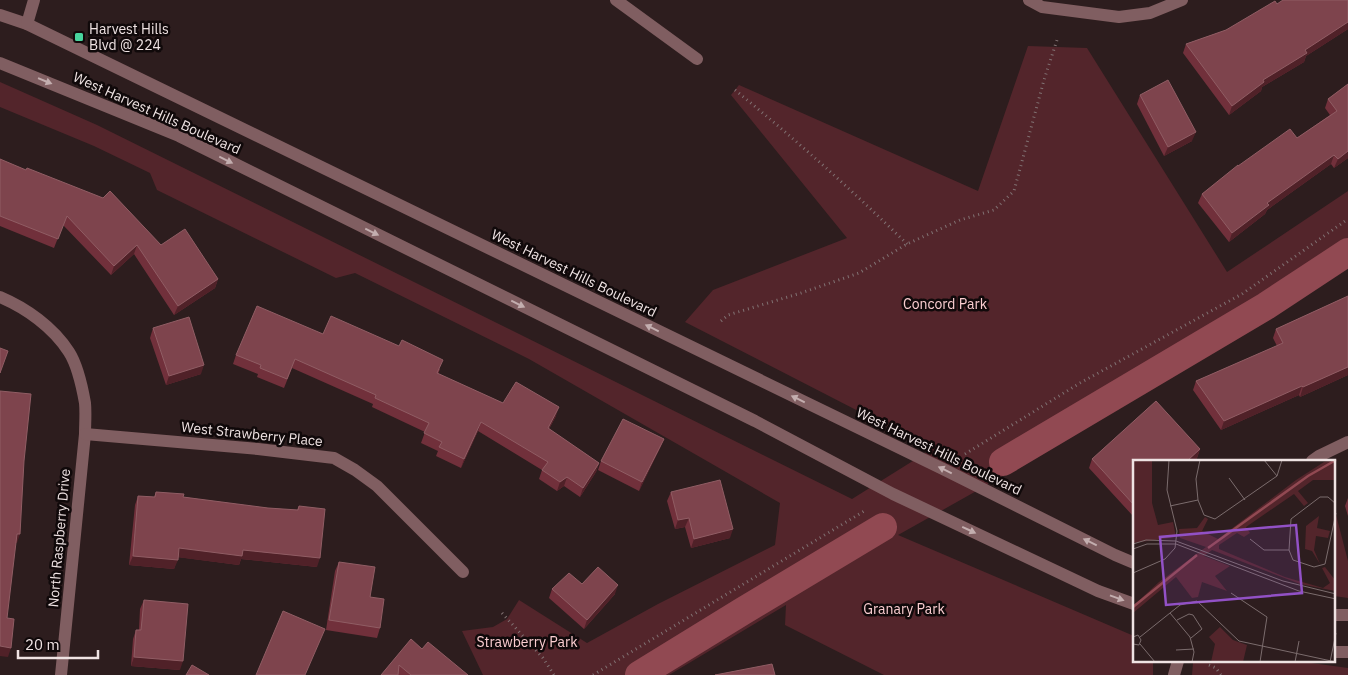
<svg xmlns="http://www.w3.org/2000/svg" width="1348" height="675" viewBox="0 0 1348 675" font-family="'IBM Plex Sans',sans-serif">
<rect width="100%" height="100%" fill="#2d1d1e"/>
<g fill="#53252b">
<path d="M 1028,46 L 1087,48 L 1227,272 L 1348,191 L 1348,264 C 1201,360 1051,450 898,535 L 1134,636 L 1134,661 L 1153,661 L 1153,675 L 884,675 L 785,625 L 786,605 L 669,675 L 483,675 L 462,631 L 493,627 L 507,619 L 519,600 L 587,643 L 658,604 L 775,545 L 780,503 L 529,359 L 355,273 L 336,278 L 157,190 L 150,173 L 94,146 L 0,107 L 0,82 L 97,125 L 852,499 L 932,449 L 685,322 L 713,290 L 847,238 L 731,95 L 739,85 L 978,191 Z"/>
<polygon points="1334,507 1348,561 1348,598 1334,596"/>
<polygon points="1196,661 1297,661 1348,668 1348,675 1192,675 1193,663"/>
</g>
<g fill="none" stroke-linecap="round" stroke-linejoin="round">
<g stroke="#914952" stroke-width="28">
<polyline points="1003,462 1266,306 1348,252"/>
<polyline points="639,675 743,611 883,527"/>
</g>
<g stroke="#817273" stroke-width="3" stroke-dasharray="1 4" stroke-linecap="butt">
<path d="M 735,90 C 795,139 852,190 907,244"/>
<polyline points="721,321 728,315 801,293 859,273 907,244 960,220 994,210 1014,191 1044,80 1057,40"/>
<polyline points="965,454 1080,383 1242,294 1348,219"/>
<polyline points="502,613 543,658 554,675"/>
<polyline points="1209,665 1216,668 1221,675"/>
<polyline points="593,675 866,510"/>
</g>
<g stroke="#805e61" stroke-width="12">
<polyline points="616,0 697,59"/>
<polyline points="1029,0 1042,7 1119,17 1150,13 1182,0"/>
<polyline points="0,15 27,24 943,469 1115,555 1134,563"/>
<polyline points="27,24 34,0"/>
<polyline points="0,63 179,136 755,421 893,494 1098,591 1134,604"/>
<path d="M 0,297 C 26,308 53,327 69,352 C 78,366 82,386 85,403 C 86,413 85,424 85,434 L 61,675"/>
<polyline points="85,434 258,449 334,458 355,470 377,486 463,572"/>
<polyline points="1312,461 1319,456 1348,442"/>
<polyline points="1334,615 1348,615"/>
<polyline points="1334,652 1348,652"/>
<polyline points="1174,675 1178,661"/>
</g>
</g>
<g fill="#71303b">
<polygon points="1348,0 1348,29 1306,56 1304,62 1262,87 1261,91 1229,115 1183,53 1186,44 1226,30 1277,4"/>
<polygon points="1348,84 1348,158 1334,168 1331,164 1267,210 1265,214 1229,242 1198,203 1202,194 1238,166 1297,138 1330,115 1325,108 1328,99"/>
<polygon points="1140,95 1192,141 1164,156 1137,104"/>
<polygon points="0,159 161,245 218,279 215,288 174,315 134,254 111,275 63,225 54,248 0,226"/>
<polygon points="1348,296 1348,375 1300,397 1299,395 1221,430 1193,390 1196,381 1277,346 1273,338 1276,329"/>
<polygon points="153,328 201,374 166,385 150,338"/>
<polygon points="323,334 440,369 438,374 503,403 556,416 549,429 599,463 596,472 580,497 564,486 557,491 539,479 542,470 478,431 461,468 436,456 438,451 421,443 425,432 372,407 373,404 292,368 284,388 257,377 258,374 233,364 236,355"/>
<polygon points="664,439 660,448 639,491 598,470 601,461"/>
<polygon points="1200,449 1197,458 1194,461 1134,461 1134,515 1133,516 1089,468 1092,459"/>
<polygon points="156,492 183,497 268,508 297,510 299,506 317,567 241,559 239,565 178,557 174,569 129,565 135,505 138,496 154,497"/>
<polygon points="671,492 730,538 691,548 685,527 675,529 667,501"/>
<polygon points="1348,498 1348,516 1345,506"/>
<polygon points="339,562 370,597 380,628 377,638 326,630 335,571"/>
<polygon points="582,584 615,594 584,629 549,598 552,589"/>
<polygon points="144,600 180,670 131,666 133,639 136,630 139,630 140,609"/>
<polygon points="422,649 468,675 381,675"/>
</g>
<g fill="#502128">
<polygon points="1348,22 1348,29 1306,56 1304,62 1262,87 1261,91 1229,115 1232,106 1263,80 1305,50"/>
<polygon points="1196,132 1192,141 1164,156 1168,147"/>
<polygon points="1348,151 1348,158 1334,168 1338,159"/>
<polygon points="1334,155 1331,164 1267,210 1265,214 1229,242 1232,233 1267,203"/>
<polygon points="137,245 134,254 111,275 114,266"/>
<polygon points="218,279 215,288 174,315 178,306"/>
<polygon points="204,365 201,374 166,385 169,376"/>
<polygon points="1348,367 1348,375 1300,397 1303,387"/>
<polygon points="1302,386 1299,395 1221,430 1224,421"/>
<polygon points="559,407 556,416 544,437 548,428"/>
<polygon points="481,422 478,431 461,468 464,459"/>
<polygon points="664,439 660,448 639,491 642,482"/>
<polygon points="1200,449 1197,458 1194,461 1187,461"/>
<polygon points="599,463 596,472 580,497 583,488"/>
<polygon points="567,477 564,486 557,491 560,482"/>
<polygon points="689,518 685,527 675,529 678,520"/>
<polygon points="733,529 730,538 691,548 694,539"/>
<polygon points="17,534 20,534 17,543 14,543"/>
<polygon points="179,548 243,550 320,558 317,567 241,559 239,565 176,557"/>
<polygon points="133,556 178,560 174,569 129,565"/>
<polygon points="618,585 615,594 584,629 587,620"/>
<polygon points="0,646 11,648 8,657 0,656"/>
<polygon points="134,657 183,661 180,670 131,666"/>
</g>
<g fill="#7e444d" stroke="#905d64">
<polygon points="1283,0 1348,0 1348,22 1305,50 1307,53 1263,80 1264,82 1232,106 1186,44 1226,30 1275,1 1277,4"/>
<polygon points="1168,80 1196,132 1168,147 1140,95"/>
<polygon points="1348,84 1348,151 1338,159 1334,155 1267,203 1269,205 1232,233 1202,194 1238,165 1238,166 1290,129 1297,138 1337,111 1328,99"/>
<polygon points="0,159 26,170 27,168 103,198 110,191 161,245 185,229 218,279 178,306 137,245 114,266 67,216 58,239 0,216"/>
<polygon points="1348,296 1348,367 1303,387 1302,386 1224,421 1196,381 1283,343 1276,329"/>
<polygon points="257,306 323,334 331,316 399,346 402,340 443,360 437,373 503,403 516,382 559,407 548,428 599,463 583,488 567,477 560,482 542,470 548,462 481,422 464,459 439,447 442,442 424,433 429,423 375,398 376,395 295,359 287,379 260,368 261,365 236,355"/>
<polygon points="189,317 204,365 169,376 153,328"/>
<polygon points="0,348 8,351 0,373"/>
<polygon points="0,391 31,394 24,461 20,534 17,534 7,618 14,619 11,648 0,646"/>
<polygon points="1156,401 1200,449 1187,461 1134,461 1134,505 1092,459"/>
<polygon points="623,419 664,439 642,482 601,461"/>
<polygon points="720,480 733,529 694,539 689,518 678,520 671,492"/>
<polygon points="156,492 184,494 183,497 268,508 298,510 299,506 325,509 320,558 243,550 242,556 179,548 178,560 133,556 138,496 155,497"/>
<polygon points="339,562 375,567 370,597 384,599 380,628 329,620"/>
<polygon points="598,567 618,585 587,620 552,589 569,573 582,584"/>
<polygon points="144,600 188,604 183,661 134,657 136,630 141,630"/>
<polygon points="283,611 325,629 305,675 256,675"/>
<polygon points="411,639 422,649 428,642 468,675 411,675 399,665 398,675 381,675"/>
<polygon points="772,664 775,675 715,675"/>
<polygon points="192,665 209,675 186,675"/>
</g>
<defs><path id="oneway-solid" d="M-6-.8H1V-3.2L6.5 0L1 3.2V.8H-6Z" transform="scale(1.25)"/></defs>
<g fill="#c3aeaf">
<use href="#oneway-solid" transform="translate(45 81) rotate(22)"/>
<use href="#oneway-solid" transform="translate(226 160) rotate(26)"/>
<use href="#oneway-solid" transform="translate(372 232) rotate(26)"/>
<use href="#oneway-solid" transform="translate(518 304) rotate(26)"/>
<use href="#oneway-solid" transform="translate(652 328) rotate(-154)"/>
<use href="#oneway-solid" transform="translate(798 399) rotate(-154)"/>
<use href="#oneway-solid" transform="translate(945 470) rotate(-154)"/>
<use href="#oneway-solid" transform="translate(969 530) rotate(25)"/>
<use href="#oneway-solid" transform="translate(1090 542) rotate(-154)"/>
<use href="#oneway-solid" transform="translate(1117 598) rotate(20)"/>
</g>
<rect fill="#48d49d" stroke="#10090a" stroke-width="2" x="74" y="32" width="10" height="10" rx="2.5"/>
<g text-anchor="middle" stroke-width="5" stroke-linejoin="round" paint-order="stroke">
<g font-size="14" fill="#efe3e3" stroke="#10090a" text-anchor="start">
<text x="89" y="34">Harvest Hills<tspan x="89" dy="16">Blvd @ 224</tspan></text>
</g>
<g font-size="14" fill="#efe3e3" stroke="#10090a">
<text transform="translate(157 113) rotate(24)" y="5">West Harvest Hills Boulevard</text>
<text transform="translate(574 273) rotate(26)" y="5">West Harvest Hills Boulevard</text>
<text transform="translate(252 434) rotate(6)" y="5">West Strawberry Place</text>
<text transform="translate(939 451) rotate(26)" y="5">West Harvest Hills Boulevard</text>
<text transform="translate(59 538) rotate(-85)" y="5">North Raspberry Drive</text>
</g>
<g font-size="14" fill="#fbced1" stroke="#10090a">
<text x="945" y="309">Concord Park</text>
<text x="904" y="614">Granary Park</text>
<text x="527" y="647">Strawberry Park</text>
</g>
</g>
<g transform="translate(1133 460)">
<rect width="202" height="202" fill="#2d1d1e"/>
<path d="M 0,0 L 19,0 L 19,43 L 25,65 L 40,62 L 43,77 L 0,83 ZM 202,0 L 202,20 L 180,20 L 165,31 L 175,43 L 171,46 L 161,34 L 113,67 L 117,73 L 111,77 L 104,73 L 86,85 L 86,89 L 152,117 L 190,128 L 197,123 L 189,108 L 192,107 L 202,120 L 202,131 L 167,124 L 79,90 L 71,96 L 97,106 L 82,116 L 94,131 L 69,122 L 65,137 L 59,138 L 43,117 L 0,153 L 0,146 L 26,122 L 73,87 L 47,78 L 46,69 L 64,68 L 72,57 L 75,59 L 69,71 L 85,79 L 163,20 L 191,2 ZM 186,56 L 184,68 L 197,71 L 195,78 L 183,76 L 181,90 L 187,104 L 179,91 L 172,89 L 173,66 ZM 87,167 L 100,180 L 114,185 L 110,202 L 78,202 L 82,184 L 76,177 Z" fill="#53252b"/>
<path fill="none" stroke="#914952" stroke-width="2.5" d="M 75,88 L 175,16 L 203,0M 0,147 L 64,95"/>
<path fill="none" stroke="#7b6c6d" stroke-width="1" d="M 67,0 L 63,19 L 65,40 L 71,55 L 82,59 L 144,16 L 149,0M 131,0 L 144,16M 96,18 L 112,40M 203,44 L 195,37 L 187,37 L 158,59 L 156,90 L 160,100 L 181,107 L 192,104 L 203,53M 37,46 L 65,40M 117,79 L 131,90 L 156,90M 0,84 L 13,80 L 43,81 L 150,121 L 203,134M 0,89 L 14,84 L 43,84 L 166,131 L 203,139M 0,113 L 32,99 L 42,88 L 44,71 L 34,30 L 36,0M 98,133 L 134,157 L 127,202M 37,153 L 57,177 L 61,192 L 59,202M 44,160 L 56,154 L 60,155 L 69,169 L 58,178M 0,177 L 5,175 L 8,180 L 6,185 L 0,184M 7,177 L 47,145 L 64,141 L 106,181 L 203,202M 7,184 L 22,202M 43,190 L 61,189M 162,202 L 166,181M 197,202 L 203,173"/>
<path fill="#9251c6" fill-opacity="0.15" stroke="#9251c6" stroke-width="2.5" d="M 163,65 L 169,133 L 33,145 L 27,77 Z"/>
<rect width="202" height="202" fill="none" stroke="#efe3e3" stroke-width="2.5"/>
</g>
<path d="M18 650v8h80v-8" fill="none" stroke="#efe3e3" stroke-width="2.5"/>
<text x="25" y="650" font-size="15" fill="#efe3e3" stroke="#10090a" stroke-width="4" paint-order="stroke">20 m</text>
</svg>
